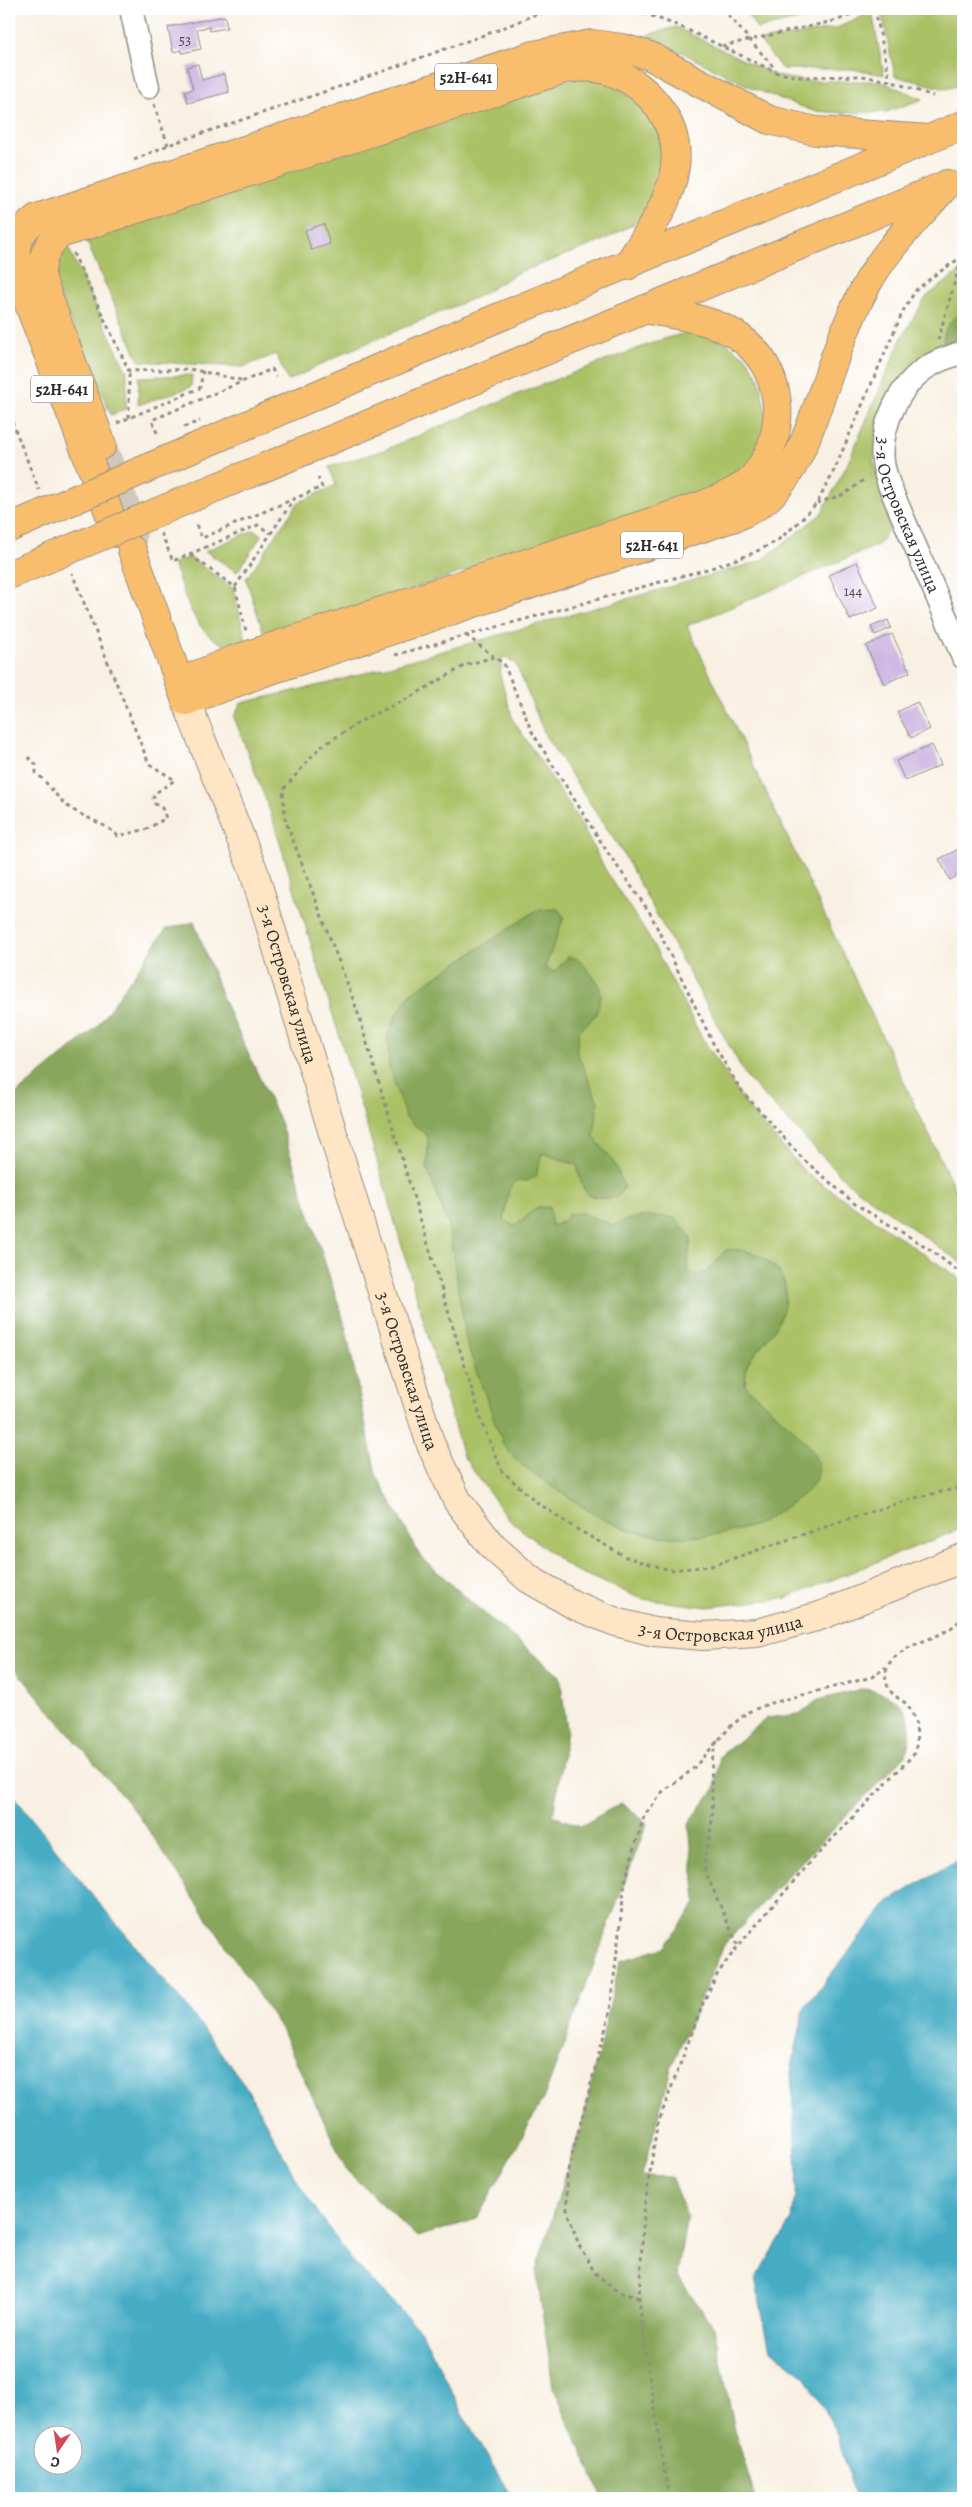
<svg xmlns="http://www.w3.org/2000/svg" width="972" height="2507" viewBox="0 0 972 2507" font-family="Alegreya,serif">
<rect width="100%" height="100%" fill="#fff"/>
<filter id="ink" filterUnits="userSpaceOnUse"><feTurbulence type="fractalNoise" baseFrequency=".02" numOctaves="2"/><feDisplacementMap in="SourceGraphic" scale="10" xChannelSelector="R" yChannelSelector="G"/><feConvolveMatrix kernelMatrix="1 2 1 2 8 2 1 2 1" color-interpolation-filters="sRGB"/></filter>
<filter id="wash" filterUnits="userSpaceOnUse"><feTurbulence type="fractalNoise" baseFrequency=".0096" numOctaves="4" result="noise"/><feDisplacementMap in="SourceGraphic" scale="20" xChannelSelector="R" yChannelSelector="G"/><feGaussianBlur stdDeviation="1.12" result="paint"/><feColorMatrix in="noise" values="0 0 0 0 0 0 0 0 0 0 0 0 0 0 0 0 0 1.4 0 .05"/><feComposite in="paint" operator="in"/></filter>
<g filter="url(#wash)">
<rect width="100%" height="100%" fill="#f8f0e2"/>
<g fill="#abc166" stroke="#6b7648">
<polygon points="744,9 850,9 757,29"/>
<polygon points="881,9 963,9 963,84 946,89 895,76"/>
<polygon points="872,12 884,75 852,69 782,69 760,41 837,28"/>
<polygon points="676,27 776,76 807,81 880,81 923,99 886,112 843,113 813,111 752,88 647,35"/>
<polygon points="579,77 609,81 644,106 663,140 662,178 647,211 632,225 600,242 515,274 481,295 346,352 288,381 276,354 243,367 139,361 82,231"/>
<polygon points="65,241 127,372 126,409 111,415 53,280 55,260"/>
<polygon points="963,269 963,348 894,389 873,458 891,526 878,545 687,626 963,1206 963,1264 848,1183 747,1078 621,850 546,737 516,664 503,656 500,675 513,720 577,817 606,871 650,939 701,1036 749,1109 806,1173 963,1281 963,1528 786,1598 708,1607 642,1599 570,1568 508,1519 463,1456 363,1113 271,814 234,717 241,703 329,683 761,561 821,514 847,465 901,339 926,297"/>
<polygon points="686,333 706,334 728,344 747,358 759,378 767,417 758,456 727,485 318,620 264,634 246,579 298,503 336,485 329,467 384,450 515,395 663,339"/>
<polygon points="192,375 191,387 138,405 139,377"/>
<polygon points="254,530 262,535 237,572 205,551"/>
<path d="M 189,557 L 233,588 L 246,641 L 227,646 C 192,633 186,595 173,564 Z"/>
</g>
<g fill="#88a75b" stroke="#5a6943">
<path d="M 963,311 L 963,348 L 944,347 C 942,328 949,322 963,311 Z"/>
<path d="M 558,909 L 564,917 L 545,968 L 554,972 L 568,957 L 579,959 L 599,984 L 601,995 L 596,1015 L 580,1030 L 576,1050 L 598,1102 L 594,1137 L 615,1164 L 624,1187 L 618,1197 L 607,1199 L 588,1195 L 582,1186 L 577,1165 L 542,1153 L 536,1176 L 527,1181 L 517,1181 L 509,1189 L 504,1220 L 514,1226 L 522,1221 L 537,1207 L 549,1207 L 552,1226 L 563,1221 L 569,1214 L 582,1213 L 613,1225 C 635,1215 651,1215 675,1218 L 691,1237 L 687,1269 L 695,1276 L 706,1273 L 726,1250 C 743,1248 756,1253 769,1262 C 790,1277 788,1299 779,1321 C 772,1337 757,1348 749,1362 C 745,1369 746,1378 745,1385 C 764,1407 812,1438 818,1465 C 821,1482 803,1495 791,1503 C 780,1510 766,1522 753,1526 C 707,1540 653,1543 609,1522 C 592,1515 576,1502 561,1492 C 542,1480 515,1463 503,1444 L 467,1345 L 448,1224 L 427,1168 L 428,1137 L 405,1116 L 389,1066 L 387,1037 L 394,1018 L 411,993 L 537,910 Z"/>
<polygon points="194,922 223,999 280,1122 345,1325 376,1474 420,1556 479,1609 560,1676 567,1730 553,1816 581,1826 621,1803 647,1823 544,2097 477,2219 417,2237 347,2171 280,2027 139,1816 9,1662 9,1100 97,1027 166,929"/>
<path d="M 861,1689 C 885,1690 912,1703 910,1732 C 910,1740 907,1748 906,1755 L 787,1877 L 724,1945 L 672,2065 L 642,2176 L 671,2177 L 687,2216 L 677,2275 L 714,2327 L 734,2426 L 755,2498 L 603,2498 L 553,2387 L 536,2269 L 584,2116 L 620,1961 L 664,1948 L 696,1903 L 689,1823 L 715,1788 L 720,1756 L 767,1718 L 799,1714 L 818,1700 Z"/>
</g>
<g fill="#45acc4" stroke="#386c78" fill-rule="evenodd">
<path d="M 9,1790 L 84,1885 L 187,2007 L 245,2085 L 302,2189 L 352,2261 L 421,2331 L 471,2429 L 512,2498 L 9,2498 ZM 42,2434 L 72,2434 L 72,2464 L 42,2464 Z"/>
<polygon points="963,1856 963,2498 856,2498 835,2429 805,2376 770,2350 755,2279 792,2220 797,2173 791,2072 804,2008 888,1902"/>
</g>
<g id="blocks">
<g fill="#cbb2e0">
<polygon points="225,16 227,28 210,31 209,27 197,29 201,49 182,53 182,50 173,52 168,27"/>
<polygon points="198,64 202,80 224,74 229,92 188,103 185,91 193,89 187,67"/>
<polygon points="324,224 330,244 311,250 305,230"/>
<polygon points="857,562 878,608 850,620 829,575"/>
<polygon points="888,620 891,628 875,635 871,627"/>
<polygon points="892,634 910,672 884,684 866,646"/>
<polygon points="917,702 930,729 911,738 897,712"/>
<polygon points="932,745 941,765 905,781 896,761"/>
<polygon points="963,847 963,873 950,880 939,859"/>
</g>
</g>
</g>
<g filter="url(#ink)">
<use href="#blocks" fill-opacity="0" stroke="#928e86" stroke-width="1"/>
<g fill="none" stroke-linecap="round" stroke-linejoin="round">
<polyline stroke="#cfc9bd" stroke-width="28" stroke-dasharray="28 14" stroke-linecap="butt" points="102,445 133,524 132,546"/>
<g stroke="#928e86" stroke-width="25">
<g id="street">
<polyline points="131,9 148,87"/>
<path id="s1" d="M 963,352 C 953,356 940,359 931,365 C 900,382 879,427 883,462 C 884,470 887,478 889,485 L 963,657"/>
</g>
</g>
<g stroke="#928e86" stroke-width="30">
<g id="secondary">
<path id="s2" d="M 186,701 L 254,872 L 357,1213 L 431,1445 L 458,1502 L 492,1546 L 529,1579 L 574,1605 L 616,1622 L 654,1632 L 703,1636 L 757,1633 L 820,1616 L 963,1558"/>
</g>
</g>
<g stroke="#928e86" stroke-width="30">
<g id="primary">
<path d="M 102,445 L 41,277 C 41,259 46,245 60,234 L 565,69 C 579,67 592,66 606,70 C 647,82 681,123 675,167 C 670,204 646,236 627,266"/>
<polyline points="187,451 444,340 963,125"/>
<polyline points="205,492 943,186"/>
<path d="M 117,533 L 18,276 C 14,248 13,236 37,218 L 534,55 L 592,44 L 622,48 L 650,56 L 769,120 L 816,131 L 928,139"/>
<path d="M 132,550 L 186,701 L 259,674 L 738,516 C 749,511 761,505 770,496 C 798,469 810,427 823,391 C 835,356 848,319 866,286 C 886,248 920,216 947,184"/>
<path d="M 180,682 L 233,660 L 703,505 C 721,497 742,491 755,475 C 790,433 784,365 736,335 C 710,318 675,315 645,309"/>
</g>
</g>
<g stroke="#928e86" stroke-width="3" stroke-dasharray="4 4" stroke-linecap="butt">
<polyline points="620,9 646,14 679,26 778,73 800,77 862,76 890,81 933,96"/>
<polyline points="723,9 776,70"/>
<polyline points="875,9 890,81"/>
<polyline points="722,46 838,20 867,9"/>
<polyline points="154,104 168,145"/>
<polyline points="134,160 168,145 353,82 498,30 534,15 559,9"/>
<polyline points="73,253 129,371 190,369 245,381"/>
<polyline points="938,340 962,257"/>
<polyline points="9,414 39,490"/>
<polyline points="129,418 129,371"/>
<polyline points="117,423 200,388 203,371"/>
<polyline points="157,433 152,420 272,369 276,377"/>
<polyline points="817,503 845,494 866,478"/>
<polyline points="196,525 202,538 322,487 318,478"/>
<polyline points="161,533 173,561 258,525 270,533"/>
<polyline points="190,555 235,587 246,631"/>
<polyline points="235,587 294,499"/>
<polyline points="466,635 493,656"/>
<polyline points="395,655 711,568 751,554 777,541 799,522 817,503 831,477 903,311 916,290 935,275 963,256"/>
<path d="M 28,757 L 36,765 L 36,773 C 52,786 56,800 75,811 C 90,820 106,824 118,836 L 147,829 L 166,818 L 162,808 L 155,804 L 153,798 L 157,792 L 175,780 L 149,764 L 72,573"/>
<polyline points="963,1275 928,1248 855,1204 803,1159 740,1089 713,1043 650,913 608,853 532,732 504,664 494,657 466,665 405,700 368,717 319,748 283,790 285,819 356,1007 483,1426 502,1471 535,1501 575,1528 626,1557 670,1570 711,1566 857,1516 915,1498 963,1487"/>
<path d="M 717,1741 C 707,1767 714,1791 712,1818 C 711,1837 703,1852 705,1871 L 738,1946"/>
<polyline points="639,2298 618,2292 595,2273 579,2245 567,2211 567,2175 610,2012 625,1881 644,1816 664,1790 692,1770 731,1726 748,1712 768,1704 872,1677 886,1667"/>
<path d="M 669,2498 L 644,2343 L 639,2298 L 644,2211 L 657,2126 L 703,2003 L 718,1973 L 738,1946 L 814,1858 L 915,1753 C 918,1737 918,1719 907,1705 C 903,1700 896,1698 892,1693 C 882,1681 884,1666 896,1656 C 911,1643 931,1640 948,1630 C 953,1627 958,1622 963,1618"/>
</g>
<use href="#street" stroke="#fff" stroke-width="22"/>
<use href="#secondary" stroke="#fde5c5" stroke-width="28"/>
<use href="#primary" stroke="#f9be6d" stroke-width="28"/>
<g stroke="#928e86" stroke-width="30" stroke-linecap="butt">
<g id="primary-bridge">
<polyline points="9,528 187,451"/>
<polyline points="9,575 205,492"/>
</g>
</g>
<polyline stroke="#928e86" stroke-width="3" stroke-dasharray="4 4" stroke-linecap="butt" points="184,427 200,421"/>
<use href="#primary-bridge" stroke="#f9be6d" stroke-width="28"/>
</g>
</g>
<g text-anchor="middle" stroke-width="4" stroke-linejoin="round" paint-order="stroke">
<g font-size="15" fill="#534d58">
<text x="185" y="45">53</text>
<text x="853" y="596">144</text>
</g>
<g fill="#fff" stroke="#6b6b6b" stroke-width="1">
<rect x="435" y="63.5" width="62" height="27" rx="4"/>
<rect x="31" y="375.5" width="62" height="27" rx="4"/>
<rect x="621" y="531.5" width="62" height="27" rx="4"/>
</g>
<g font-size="16" font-weight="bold" fill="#2b2b2b">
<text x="466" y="83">52Н-641</text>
<text x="62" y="395">52Н-641</text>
<text x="652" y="551">52Н-641</text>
</g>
<g font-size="18" fill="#2b2b2b" stroke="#fff">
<text dy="6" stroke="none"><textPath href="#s1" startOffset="206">3-я Островская улица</textPath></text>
<text dy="6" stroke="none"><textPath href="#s2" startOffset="301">3-я Островская улица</textPath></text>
<text dy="6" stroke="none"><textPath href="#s2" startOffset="706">3-я Островская улица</textPath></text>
<text dy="6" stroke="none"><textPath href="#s2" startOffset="1156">3-я Островская улица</textPath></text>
</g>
</g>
<rect width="972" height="2507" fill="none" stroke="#fff" stroke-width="30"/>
<g transform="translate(58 2450) rotate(193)"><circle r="24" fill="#ffffff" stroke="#aaaaaa"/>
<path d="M0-4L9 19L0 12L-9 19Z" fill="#d1495b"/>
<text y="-8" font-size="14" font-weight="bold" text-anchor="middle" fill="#2b2b2b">С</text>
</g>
</svg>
